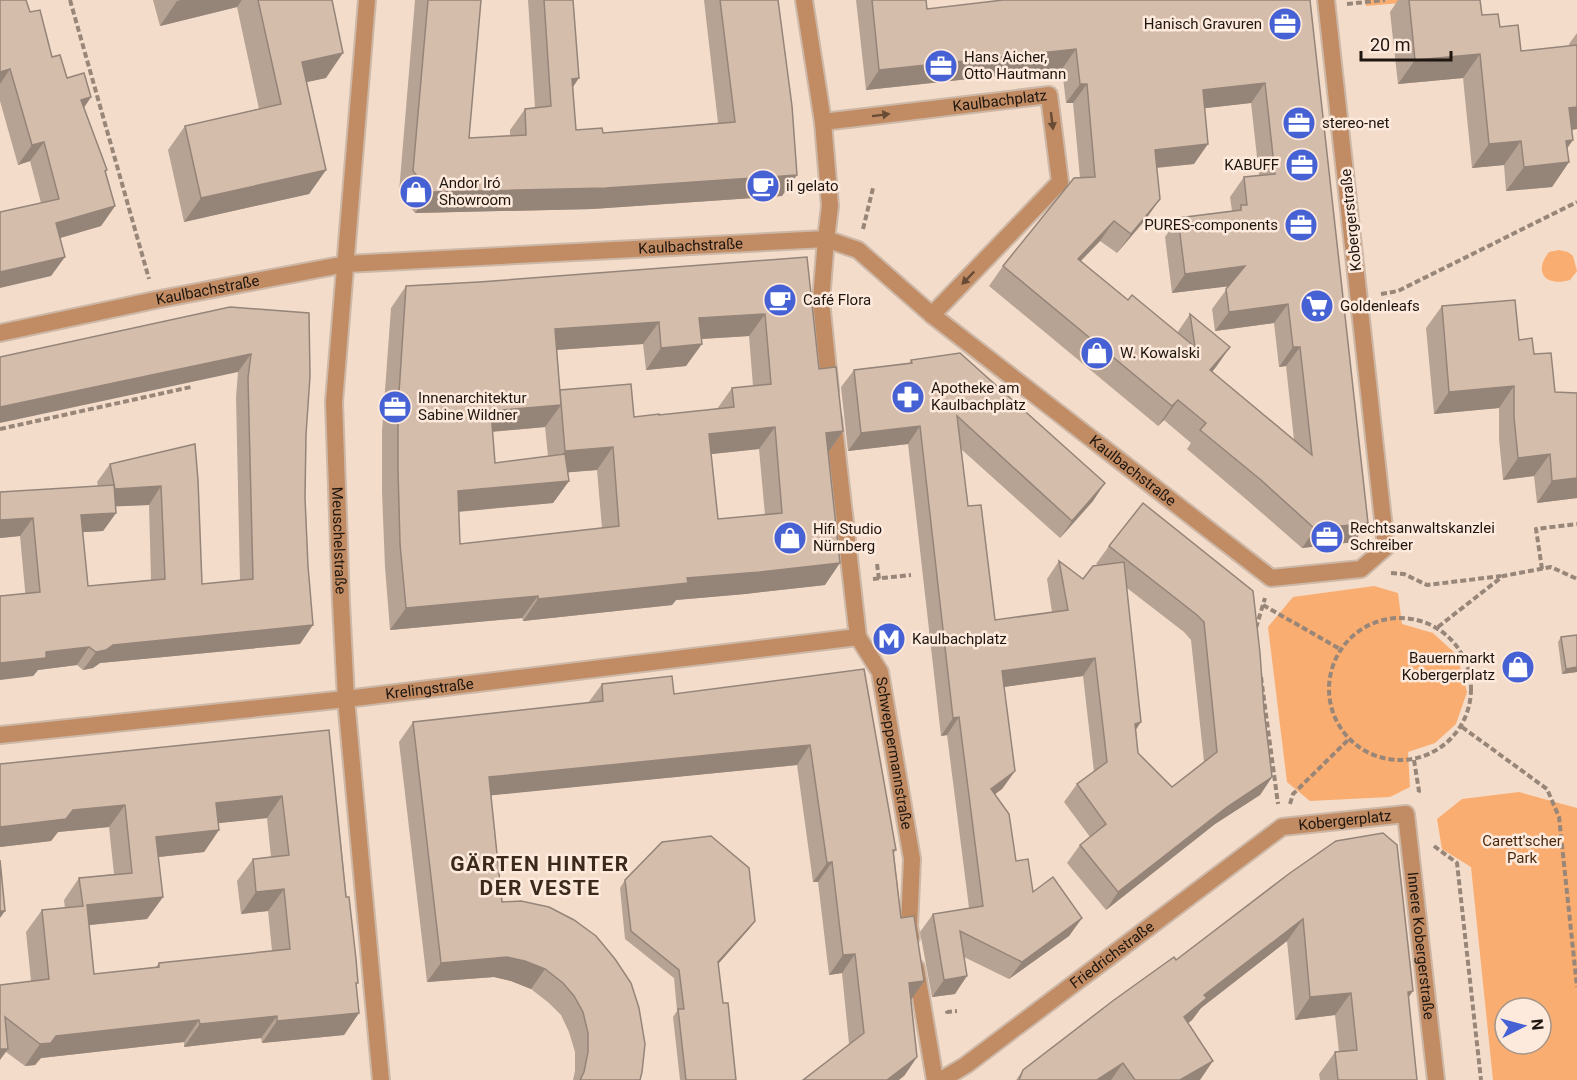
<svg xmlns="http://www.w3.org/2000/svg" width="1577" height="1080" viewBox="0 0 1577 1080" font-family="Roboto,sans-serif">
<rect width="100%" height="100%" fill="#f4dcca"/>
<g fill="#f9ad71" fill-rule="evenodd">
<polygon points="1365,0 1435,0 1366,6"/>
<path d="M 1559,250 L 1568,252 L 1573,256 L 1577,271 L 1570,280 C 1545,287 1533,272 1549,252 Z"/>
<polygon points="1374,586 1398,593 1402,624 1433,633 1457,655 1467,692 1456,724 1435,743 1408,752 1410,787 1390,797 1310,801 1287,782 1268,627 1293,597"/>
<path d="M 1519,792 L 1577,808 L 1577,1080 L 1493,1080 L 1471,867 L 1442,849 L 1437,819 L 1462,799 ZM 1505,1008 L 1541,1008 L 1541,1044 L 1505,1044 Z"/>
</g>
<g fill="none" stroke-linecap="round" stroke-linejoin="round">
<g stroke="#cdb8a8" stroke-width="20">
<g id="minor">
<path id="s1" d="M 367,0 L 334,402 L 341,602 L 346,699 L 381,1080"/>
<polyline points="804,0 823,122 830,206 826,239 821,301 830,390"/>
<path id="s2" d="M 823,122 L 1049,95 L 1060,182 L 932,315"/>
<path id="s3" d="M 0,333 L 155,300 L 346,264 L 826,239 L 858,250 L 932,315 L 1271,578 L 1361,569 L 1386,547 L 1326,0"/>
<path id="s4" d="M 833,418 L 858,637 L 880,672 L 912,859 L 909,927 L 911,937"/>
<path id="s5" d="M 0,735 L 346,699 L 858,637"/>
<polyline points="916,968 935,1080"/>
<path id="s6" d="M 941,1080 L 966,1065 L 1282,827 L 1406,814 L 1436,1080"/>
</g>
</g>
<g stroke="#988679" stroke-width="4" stroke-dasharray="6 3" stroke-linecap="butt">
<polyline points="70,0 149,279"/>
<polyline points="1347,4 1385,0"/>
<polyline points="863,229 873,188"/>
<polyline points="1381,294 1398,291 1577,202"/>
<polyline points="0,429 191,387"/>
<polyline points="877,564 879,579"/>
<polyline points="1542,569 1536,529 1577,524"/>
<polyline points="1391,573 1404,574 1427,585 1501,576"/>
<polyline points="873,579 911,575"/>
<polyline points="1263,605 1340,649"/>
<circle cx="1400" cy="689" r="71"/>
<polyline points="1438,627 1503,576 1551,567 1577,579"/>
<polyline points="1256,628 1265,598"/>
<polyline points="1261,677 1278,804"/>
<polyline points="1462,727 1547,789 1559,817 1577,987"/>
<polyline points="1414,760 1419,791 1417,795"/>
<polyline points="1290,804 1293,794 1349,739"/>
<polyline points="1434,846 1457,863 1481,1080"/>
<polyline points="947,1011 947,1012 957,1011"/>
</g>
<use href="#minor" stroke="#c18c64" stroke-width="16"/>
</g>
<g fill="#b7a394" fill-rule="evenodd">
<polygon points="0,0 30,12 52,57 67,78 91,97 84,108 106,172 115,206 101,226 60,238 51,276 41,203 30,161 18,165 0,101"/>
<polygon points="153,0 332,0 326,78 306,82 326,170 309,194 184,222 168,150 185,126 259,109 237,7 160,26"/>
<polygon points="415,0 481,0 469,138 510,136 510,130 525,109 535,108 528,0 573,0 573,87 576,130 603,133 718,123 704,0 778,0 782,196 592,209 415,213 399,192"/>
<path d="M 856,0 L 926,0 L 927,9 L 1310,0 L 1368,523 L 1354,542 L 1302,548 L 1247,500 L 1187,449 L 1191,443 L 1164,420 L 1158,426 L 989,286 L 1003,266 L 1080,178 L 1073,103 L 1066,103 L 1062,69 L 866,90 ZM 1251,103 L 1259,175 L 1244,177 L 1230,197 L 1232,211 L 1178,218 L 1165,237 L 1172,293 L 1229,286 L 1212,309 L 1215,331 L 1274,323 L 1279,367 L 1286,366 L 1294,440 L 1212,372 L 1230,347 L 1190,314 L 1177,333 L 1128,300 L 1081,261 L 1100,241 L 1117,253 L 1146,219 L 1157,168 L 1194,164 L 1204,108 Z"/>
<polygon points="1398,0 1480,0 1482,15 1500,27 1521,51 1569,46 1569,44 1577,33 1577,129 1572,130 1567,148 1569,162 1552,187 1506,191 1504,165 1472,168 1463,78 1398,84 1390,12"/>
<path d="M 807,257 L 819,369 L 843,431 L 828,453 L 825,585 L 745,594 L 676,600 L 672,605 L 523,621 L 522,618 L 390,630 L 385,567 L 382,492 L 382,431 L 391,308 L 406,286 L 479,282 ZM 749,336 L 753,386 L 732,388 L 717,409 L 659,415 L 634,417 L 560,390 L 557,350 L 643,344 L 646,370 L 686,366 L 701,339 ZM 545,427 L 548,456 L 495,463 L 492,432 ZM 759,449 L 765,515 L 718,519 L 711,454 ZM 597,470 L 602,528 L 460,544 L 458,512 L 553,503 L 569,481 L 568,472 Z"/>
<polygon points="1442,306 1519,340 1534,354 1555,392 1577,498 1537,503 1534,476 1503,480 1499,439 1499,408 1434,414 1426,328"/>
<path d="M 230,307 L 306,435 L 300,644 L 100,663 L 93,668 L 83,670 L 77,665 L 38,670 L 33,676 L 20,536 L 0,538 L 0,492 L 98,486 L 97,482 L 110,464 L 195,444 L 202,584 L 240,580 L 236,397 L 238,372 ZM 149,505 L 151,580 L 88,586 L 83,532 L 103,531 L 116,513 L 116,506 Z"/>
<path d="M 911,360 L 1093,501 L 1060,538 L 961,449 L 968,506 L 995,620 L 1052,612 L 1047,579 L 1059,561 L 1083,579 L 1098,565 L 1096,564 L 1109,546 L 1143,503 L 1264,710 L 1272,777 L 1260,795 L 1215,824 L 1106,910 L 1067,863 L 1080,845 L 1090,837 L 1064,802 L 1077,784 L 1094,772 L 1083,676 L 1004,687 L 1015,771 L 1002,789 L 995,794 L 1016,861 L 1033,892 L 1082,918 L 1069,936 L 1009,979 L 964,957 L 955,994 L 932,997 L 920,932 L 933,914 L 969,908 L 947,735 L 941,736 L 908,444 L 848,451 L 841,387 L 854,370 L 909,364 ZM 1127,588 L 1184,632 L 1191,640 L 1204,762 L 1172,787 L 1138,753 L 1136,730 Z"/>
<polygon points="1577,635 1577,672 1562,674 1558,642 1561,637"/>
<polygon points="864,669 896,850 894,853 917,1057 904,1076 849,1044 842,973 829,975 818,882 813,882 797,765 491,795 502,902 640,1080 573,1080 575,1071 575,1052 569,1032 561,1015 549,1003 531,989 511,981 494,977 427,982 399,742 413,722 588,703 602,684 674,694"/>
<path d="M 329,730 L 359,1013 L 344,1035 L 262,1043 L 261,1038 L 184,1047 L 184,1042 L 41,1058 L 35,1065 L 25,1066 L 6,1052 L 0,985 L 31,981 L 26,932 L 42,910 L 65,908 L 64,900 L 79,878 L 114,874 L 109,827 L 58,832 L 51,841 L 0,847 L 0,764 ZM 267,818 L 271,857 L 253,859 L 237,881 L 241,914 L 268,911 L 272,951 L 159,963 L 156,967 L 94,974 L 89,925 L 147,919 L 163,897 L 158,857 L 204,852 L 219,830 L 218,823 Z"/>
<polygon points="1290,873 1408,998 1417,1080 1320,1080 1319,1074 1335,1052 1339,1052 1335,1015 1295,1020 1287,941 1201,1008 1192,1020 1188,1023 1200,1080 1016,1080 1023,1070 1176,960"/>
<polygon points="625,880 755,921 749,929 718,963 723,1003 736,1080 680,1080 673,1017 677,1011 674,978 625,939 620,888"/>
</g>
<g fill="#958478">
<polygon points="181,0 242,0 237,7 160,26 177,1"/>
<polygon points="1076,49 1062,69 866,90 879,70"/>
<polygon points="343,53 326,78 284,87 302,62"/>
<polygon points="1480,54 1463,78 1398,84 1415,60"/>
<polygon points="10,69 0,84 0,72"/>
<polygon points="579,78 565,99 572,79"/>
<polygon points="1265,83 1251,103 1189,110 1203,90"/>
<polygon points="1080,84 1087,84 1073,103 1066,103"/>
<polygon points="91,97 77,117 81,100"/>
<polygon points="1577,107 1577,129 1552,133 1569,108"/>
<polygon points="1573,140 1557,163 1569,162 1552,187 1506,191 1524,167 1566,141"/>
<polygon points="1521,141 1504,165 1472,168 1489,144"/>
<polygon points="44,142 30,161 18,165 32,145"/>
<polygon points="1208,144 1194,164 1141,169 1155,150"/>
<polygon points="326,170 309,194 184,222 201,198"/>
<polygon points="797,175 782,196 592,209 415,213 430,192"/>
<polygon points="1160,199 1146,219 1117,253 1131,234"/>
<polygon points="115,206 101,226 43,243 56,223"/>
<polygon points="1114,221 1100,241 1064,278 1078,259"/>
<polygon points="65,257 51,276 0,288 0,272"/>
<polygon points="1245,266 1231,286 1172,293 1185,274"/>
<polygon points="1288,304 1274,323 1215,331 1229,312"/>
<polygon points="765,314 749,336 684,340 699,318"/>
<polygon points="659,322 643,344 539,351 555,329"/>
<polygon points="702,344 686,366 646,370 661,348"/>
<polygon points="1230,347 1216,367 1197,390 1210,370"/>
<polygon points="1293,347 1300,347 1286,366 1279,367"/>
<polygon points="251,354 238,372 0,423 0,407"/>
<polygon points="1514,386 1499,408 1434,414 1449,392"/>
<polygon points="1178,400 1164,420 1158,426 1172,406"/>
<polygon points="561,405 545,427 475,433 491,411"/>
<polygon points="920,426 908,444 848,451 861,433"/>
<polygon points="775,427 759,449 693,456 709,434"/>
<polygon points="843,431 827,454 826,433"/>
<polygon points="613,447 597,470 549,474 565,451"/>
<polygon points="1550,454 1534,476 1503,480 1518,458"/>
<polygon points="1577,478 1577,498 1537,503 1552,481"/>
<polygon points="569,481 553,503 442,513 458,491"/>
<polygon points="1105,483 1093,501 1060,538 1072,521"/>
<polygon points="161,486 149,505 102,507 115,489"/>
<polygon points="116,513 103,531 68,533 81,515"/>
<polygon points="33,518 20,536 0,538 0,520"/>
<polygon points="1368,523 1354,542 1302,548 1315,529"/>
<polygon points="840,563 825,585 745,594 676,600 672,605 523,621 538,599 687,578"/>
<polygon points="538,596 522,618 390,630 406,608"/>
<polygon points="313,625 300,644 100,663 93,668 83,670 96,652 113,645"/>
<polygon points="89,647 77,665 38,670 33,676 0,680 0,663 46,652"/>
<polygon points="1095,658 1083,676 990,689 1002,671"/>
<polygon points="1577,667 1577,672 1562,674 1566,669"/>
<polygon points="959,717 947,735 941,736 953,718"/>
<polygon points="1141,722 1129,740 1135,724"/>
<polygon points="810,745 797,765 475,797 489,777"/>
<polygon points="1015,771 1002,789 979,806 991,789"/>
<polygon points="1272,777 1260,795 1215,824 1106,910 1118,892 1227,807"/>
<polygon points="282,796 267,818 201,825 216,803"/>
<polygon points="125,805 109,827 58,832 51,841 0,847 0,827 73,810"/>
<polygon points="219,830 204,852 141,859 156,837"/>
<polygon points="832,862 818,882 813,882 827,863"/>
<polygon points="284,889 268,911 241,914 256,892"/>
<polygon points="163,897 147,919 71,927 87,905"/>
<polygon points="0,911 5,911 0,918"/>
<polygon points="1082,918 1069,936 1009,979 1022,962"/>
<polygon points="1303,919 1287,941 1201,1008 1192,1020 1168,1039 1184,1017 1204,995"/>
<polygon points="755,921 749,929 713,970 718,962"/>
<polygon points="855,954 842,973 829,975 843,955"/>
<polygon points="507,957 525,961 545,969 531,989 511,981 494,977 427,982 441,963"/>
<polygon points="967,976 955,994 932,997 944,980"/>
<polygon points="924,981 911,1000 909,983"/>
<polygon points="1413,991 1398,1013 1408,992"/>
<polygon points="1351,993 1335,1015 1295,1020 1310,997"/>
<polygon points="359,1013 344,1035 262,1043 277,1021"/>
<polygon points="277,1016 261,1038 184,1047 200,1024"/>
<polygon points="199,1020 184,1042 41,1058 35,1065 25,1066 40,1044 56,1036"/>
<polygon points="0,1049 8,1049 0,1060"/>
<polygon points="917,1057 904,1076 899,1080 887,1080"/>
<polygon points="1213,1061 1200,1080 1180,1080"/>
<polygon points="1123,1063 1111,1080 1097,1080"/>
</g>
<g fill="#d5bdac" stroke="#958478" stroke-width="1.5" fill-rule="evenodd">
<polygon points="0,0 26,0 30,12 40,10 52,57 60,55 67,78 84,73 91,97 81,100 107,170 105,171 115,206 56,223 65,257 0,272 0,212 59,199 44,142 32,145 10,69 0,72"/>
<polygon points="258,0 332,0 343,53 302,62 326,170 201,198 185,126 281,104"/>
<polygon points="428,0 481,0 469,138 526,135 525,109 551,106 544,0 573,0 579,78 572,79 576,130 602,128 603,133 735,122 720,0 778,0 792,106 797,175 606,188 430,192 413,171"/>
<path d="M 872,0 L 926,0 L 927,9 L 1003,0 L 1310,0 L 1368,523 L 1315,529 L 1261,480 L 1200,430 L 1206,423 L 1178,400 L 1172,406 L 1003,266 L 1074,178 L 1095,177 L 1087,84 L 1080,84 L 1076,49 L 879,70 ZM 1265,83 L 1275,174 L 1244,177 L 1247,205 L 1241,205 L 1241,210 L 1178,218 L 1185,274 L 1245,266 L 1226,289 L 1229,312 L 1288,304 L 1293,347 L 1300,347 L 1312,455 L 1210,370 L 1230,347 L 1190,314 L 1195,347 L 1132,295 L 1128,300 L 1078,259 L 1114,221 L 1131,234 L 1160,199 L 1155,150 L 1208,144 L 1203,90 Z"/>
<polygon points="1409,0 1480,0 1482,15 1498,14 1500,27 1518,25 1521,51 1577,45 1577,107 1569,108 1573,140 1566,141 1569,162 1524,167 1521,141 1489,144 1480,54 1415,60"/>
<path d="M 807,257 L 819,369 L 836,367 L 843,431 L 826,433 L 840,563 L 760,572 L 687,578 L 688,583 L 538,599 L 538,596 L 406,608 L 400,544 L 398,469 L 398,408 L 406,286 L 479,282 ZM 765,314 L 771,384 L 732,388 L 734,407 L 659,415 L 659,414 L 634,417 L 631,384 L 560,390 L 565,451 L 613,447 L 619,526 L 460,544 L 458,491 L 569,481 L 565,454 L 495,463 L 491,411 L 561,405 L 555,329 L 659,322 L 661,348 L 702,344 L 699,318 ZM 775,427 L 782,513 L 718,519 L 709,434 Z"/>
<polygon points="1515,300 1519,340 1532,338 1534,354 1551,353 1555,392 1577,393 1577,478 1552,481 1550,454 1518,458 1514,417 1514,386 1449,392 1442,306"/>
<polygon points="230,307 309,313 310,376 306,435 305,498 308,566 313,625 113,645 106,650 96,652 89,647 46,652 46,658 0,663 0,596 40,592 33,518 0,520 0,492 114,485 116,513 81,515 88,586 165,579 161,486 115,489 110,464 195,444 198,480 202,584 253,579 248,378 251,354 0,407 0,357"/>
<polygon points="960,353 1105,483 1072,521 957,416 968,506 981,505 995,620 1068,610 1059,561 1083,579 1093,566 1124,562 1141,722 1135,724 1138,753 1172,787 1217,752 1204,622 1197,615 1109,546 1143,503 1253,591 1260,653 1264,710 1272,777 1227,807 1118,892 1080,845 1106,824 1077,784 1107,762 1095,658 1002,671 1015,771 991,789 1009,814 1016,861 1028,859 1033,892 1053,877 1082,918 1022,962 960,931 967,976 944,980 933,914 983,906 959,717 953,718 920,426 861,433 854,370 912,363 911,360"/>
<polygon points="1577,635 1577,667 1566,669 1561,637"/>
<polygon points="864,669 896,850 893,850 901,918 914,916 924,981 909,983 917,1057 887,1080 803,1080 864,1033 855,954 843,955 832,862 827,863 810,745 489,777 502,902 521,901 549,907 574,920 596,936 615,959 631,983 639,1008 645,1044 642,1072 640,1080 580,1080 584,1072 588,1052 588,1033 583,1012 574,996 563,983 545,969 525,961 507,957 441,963 413,722 603,701 602,684 672,676 674,694"/>
<path d="M 329,730 L 346,897 L 349,897 L 356,959 L 358,983 L 356,983 L 359,1013 L 277,1021 L 277,1016 L 200,1024 L 199,1020 L 56,1036 L 51,1043 L 40,1044 L 5,1017 L 8,1049 L 0,1049 L 0,985 L 49,979 L 42,910 L 83,906 L 79,878 L 132,873 L 125,805 L 73,810 L 66,819 L 0,827 L 0,764 ZM 282,796 L 289,855 L 253,859 L 256,892 L 284,889 L 290,949 L 159,963 L 159,967 L 94,974 L 87,905 L 163,897 L 156,837 L 219,830 L 216,803 Z"/>
<polygon points="1383,833 1397,845 1413,991 1408,992 1417,1080 1338,1080 1335,1052 1357,1050 1351,993 1310,997 1303,919 1204,995 1207,998 1184,1017 1213,1061 1180,1080 1135,1080 1123,1063 1097,1080 1019,1080 1023,1070 1114,1000 1174,957 1176,960 1290,873 1336,841"/>
<polygon points="711,836 749,868 755,921 718,962 723,1003 728,1003 736,1080 686,1080 678,1009 684,1009 679,970 631,931 625,880 662,842"/>
<polygon points="0,860 5,911 0,911"/>
</g>
<defs><path id="oneway-solid" d="M-6-.8H1V-3.2L6.5 0L1 3.2V.8H-6Z" transform="scale(1.5)"/></defs>
<g fill="#674b35">
<use href="#oneway-solid" transform="translate(881 115) rotate(-7)"/>
<use href="#oneway-solid" transform="translate(1052 121) rotate(83)"/>
<use href="#oneway-solid" transform="translate(968 278) rotate(134)"/>
</g>
<defs>
<g id="office-disc" transform="scale(1.725)"><circle r="9.5" fill="#4661d4" stroke="#feeadc"/><path d="M-6-3h4V-5.5h4V-3h4V5H-6ZM-1-4.5V-3h2v-1.5ZM-6 0V1H6V0Z" fill="#fff"/></g>
<g id="cafe-disc" transform="scale(1.725)"><circle r="9.5" fill="#4661d4" stroke="#feeadc"/><path d="M-5.5-4.5H6V0H3Q3 3.5 0 3.5H-2.5Q-5.5 3.5-5.5 0ZM3-3.2v2h1.7v-2ZM-6 4.5H4V6H-6Z" fill="#fff"/></g>
<g id="shop-disc" transform="scale(1.725)"><circle r="9.5" fill="#4661d4" stroke="#feeadc"/><path d="M-5-2.5h2.3a2.7 3.5 0 0 1 5.4 0H5L5.5 6h-11ZM-1.5-2.5h3a1.5 2.3 0 0 0-3 0Z" fill="#fff"/></g>
<g id="supermarket-disc" transform="scale(1.725)"><circle r="9.5" fill="#4661d4" stroke="#feeadc"/><path d="M-6-5.5h2.5l.6 2H6L4.5 2H-2.5L-4.4-4H-6ZM-1.5 3.2a1.3 1.3 0 1 0 .1 0ZM3 3.2a1.3 1.3 0 1 0 .1 0Z" fill="#fff"/></g>
<g id="pharmacy-disc" transform="scale(1.725)"><circle r="9.5" fill="#4661d4" stroke="#feeadc"/><path d="M-2-6h4v4h4v4h-4v4h-4v-4h-4v-4h4Z" fill="#fff"/></g>
<g id="metro-disc" transform="scale(1.725)"><circle r="9.5" fill="#4661d4" stroke="#feeadc"/><path d="M-5.5 5V-5H-3L0 0L3-5H5.5V5H3V-.5L0 4L-3-.5V5Z" fill="#fff"/></g>
</defs>
<g fill-rule="evenodd">
<use href="#office-disc" x="1285" y="24"/>
<use href="#office-disc" x="941" y="66"/>
<use href="#office-disc" x="1299" y="123"/>
<use href="#office-disc" x="1302" y="165"/>
<use href="#cafe-disc" x="763" y="186"/>
<use href="#shop-disc" x="416" y="192"/>
<use href="#office-disc" x="1301" y="225"/>
<use href="#cafe-disc" x="780" y="300"/>
<use href="#supermarket-disc" x="1317" y="306"/>
<use href="#shop-disc" x="1097" y="353"/>
<use href="#pharmacy-disc" x="908" y="397"/>
<use href="#office-disc" x="395" y="407"/>
<use href="#office-disc" x="1327" y="537"/>
<use href="#shop-disc" x="790" y="538"/>
<use href="#metro-disc" x="889" y="639"/>
<use href="#shop-disc" x="1518" y="667"/>
</g>
<g text-anchor="middle" stroke-width="5" stroke-linejoin="round" paint-order="stroke">
<g font-size="15" fill="#1e160f" stroke="#feeadc" text-anchor="start">
<text x="1262" y="29" text-anchor="end">Hanisch Gravuren</text>
<text x="964" y="62">Hans Aicher,<tspan x="964" dy="17">Otto Hautmann</tspan></text>
<text x="1322" y="128">stereo-net</text>
<text x="1279" y="170" text-anchor="end">KABUFF</text>
<text x="439" y="188">Andor Iró<tspan x="439" dy="17">Showroom</tspan></text>
<text x="786" y="191">il gelato</text>
<text x="1278" y="230" text-anchor="end">PURES-components</text>
<text x="803" y="305">Café Flora</text>
<text x="1340" y="311">Goldenleafs</text>
<text x="1120" y="358">W. Kowalski</text>
<text x="931" y="393">Apotheke am<tspan x="931" dy="17">Kaulbachplatz</tspan></text>
<text x="418" y="403">Innenarchitektur<tspan x="418" dy="17">Sabine Wildner</tspan></text>
<text x="1350" y="533">Rechtsanwaltskanzlei<tspan x="1350" dy="17">Schreiber</tspan></text>
<text x="813" y="534">Hifi Studio<tspan x="813" dy="17">Nürnberg</tspan></text>
<text x="912" y="644">Kaulbachplatz</text>
<text x="1495" y="663" text-anchor="end">Bauernmarkt<tspan x="1495" dy="17">Kobergerplatz</tspan></text>
</g>
<g font-size="15" fill="#1e160f" stroke="#feeadc">
<text dy="5" stroke="none"><textPath href="#s2" startOffset="178">Kaulbachplatz</textPath></text>
<text transform="translate(1351 220) rotate(-96)" y="5">Kobergerstraße</text>
<text dy="5" stroke="none"><textPath href="#s3" startOffset="698">Kaulbachstraße</textPath></text>
<text dy="5" stroke="none"><textPath href="#s3" startOffset="212">Kaulbachstraße</textPath></text>
<text dy="5" stroke="none"><textPath href="#s3" startOffset="1220">Kaulbachstraße</textPath></text>
<text dy="5" stroke="none"><textPath href="#s1" startOffset="542">Meuschelstraße</textPath></text>
<text dy="5" stroke="none"><textPath href="#s5" startOffset="432">Krelingstraße</textPath></text>
<text dy="5" stroke="none"><textPath href="#s4" startOffset="344">Schweppermannstraße</textPath></text>
<text dy="5" stroke="none"><textPath href="#s6" startOffset="488">Kobergerplatz</textPath></text>
<text dy="5" stroke="none"><textPath href="#s6" startOffset="682">Innere Kobergerstraße</textPath></text>
<text dy="5" stroke="none"><textPath href="#s6" startOffset="212">Friedrichstraße</textPath></text>
</g>
<g font-size="15" fill="#4b2a0e" stroke="#feeadc">
<text x="1522" y="846">Carett'scher<tspan x="1522" dy="17">Park</tspan></text>
</g>
<g font-size="21" font-weight="bold" letter-spacing="1.5" fill="#3b291b" stroke="#feeadc">
<text x="540" y="871">GÄRTEN HINTER<tspan x="540" dy="24">DER VESTE</tspan></text>
</g>
</g>
<g transform="translate(1523 1026) rotate(84)"><circle r="28" fill="#feeadc" stroke="#a4958a" stroke-width="1.5"/>
<path d="M0-4.5L10 22L0 15L-10 22Z" fill="#4661d4"/>
<text y="-9" font-size="16" font-weight="bold" text-anchor="middle" fill="#1e160f">N</text>
</g>
<path d="M1361 51v9h90v-9" fill="none" stroke="#1e160f" stroke-width="3"/>
<text x="1370" y="51" font-size="18" fill="#1e160f" stroke="#feeadc" stroke-width="4.5" paint-order="stroke">20 m</text>
</svg>
